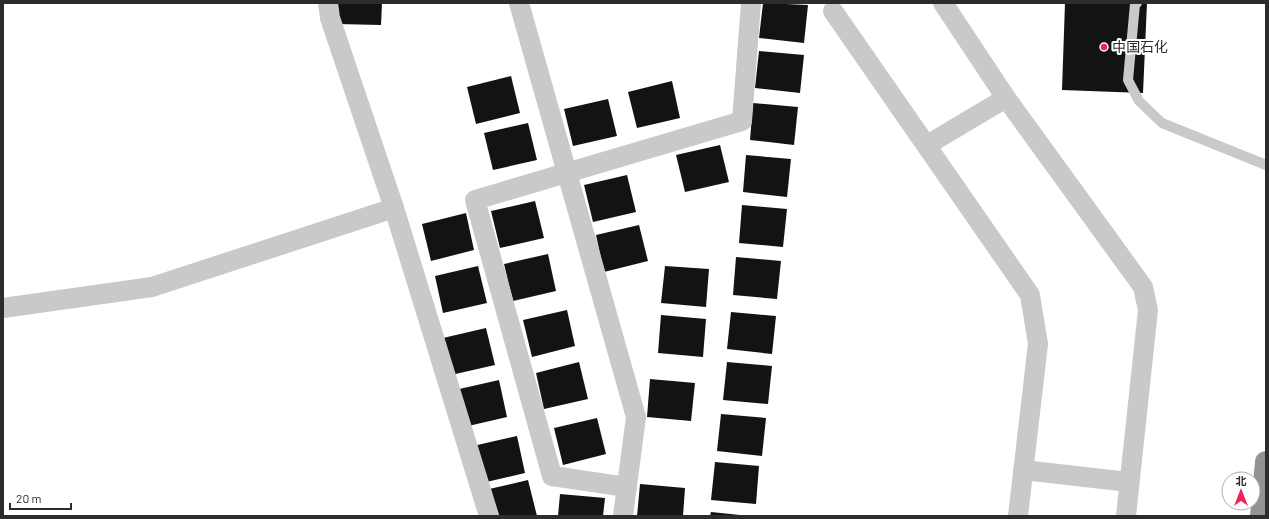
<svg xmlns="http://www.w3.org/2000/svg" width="1269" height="519" viewBox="0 0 1269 519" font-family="Barlow,'Noto Sans SC',sans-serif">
<rect width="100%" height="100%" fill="#fff"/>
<g fill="#131313">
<polygon points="337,3 382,3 381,25 337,24"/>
<polygon points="763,3 808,5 804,43 759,38"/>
<polygon points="1065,3 1147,3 1143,93 1062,90"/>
<polygon points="759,51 804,55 800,93 755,88"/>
<polygon points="511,76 520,113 476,124 467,87"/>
<polygon points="672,81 680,118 637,128 628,92"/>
<polygon points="608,99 617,136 573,146 564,109"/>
<polygon points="753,103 798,107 794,145 750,140"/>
<polygon points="528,123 537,160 493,170 484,133"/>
<polygon points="720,145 729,182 685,192 676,155"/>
<polygon points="746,155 791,159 787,197 743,192"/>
<polygon points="627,175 636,212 593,222 584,185"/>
<polygon points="535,201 544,238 500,248 491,211"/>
<polygon points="742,205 787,209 783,247 739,243"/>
<polygon points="466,213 474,250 431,261 422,224"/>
<polygon points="639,225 648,261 604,272 596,235"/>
<polygon points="548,254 556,291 513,301 504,264"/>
<polygon points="736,257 781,261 777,299 733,295"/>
<polygon points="478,266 487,303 443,313 435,276"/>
<polygon points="665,266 709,269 706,307 661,303"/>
<polygon points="567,310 575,346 532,357 523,320"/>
<polygon points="731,312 776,316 772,354 727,349"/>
<polygon points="661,315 706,319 703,357 658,353"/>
<polygon points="486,328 495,365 451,375 443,338"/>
<polygon points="579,362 588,399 544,409 536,373"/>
<polygon points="727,362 772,366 768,404 723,400"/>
<polygon points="650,379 695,383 691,421 647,417"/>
<polygon points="499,380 507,417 464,427 455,390"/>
<polygon points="721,414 766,418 762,456 717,451"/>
<polygon points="597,418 606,454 563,465 554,428"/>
<polygon points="517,436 525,473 482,483 473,446"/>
<polygon points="715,462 759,466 756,504 711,500"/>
<polygon points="528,480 537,516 491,516 485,490"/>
<polygon points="640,484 685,488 683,516 637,516"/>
<polygon points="560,494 605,498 603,516 558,516"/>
<polygon points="711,512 740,515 740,516 710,516"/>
</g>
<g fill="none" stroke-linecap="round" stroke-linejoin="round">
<polyline stroke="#c9c9c9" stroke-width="10" points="1137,3 1135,4 1128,80 1139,101 1162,123 1266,165"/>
<g stroke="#c9c9c9" stroke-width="20">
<polyline points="328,3 330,18 394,208 489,516"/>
<polyline points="519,3 636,417 623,516"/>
<polyline points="943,3 1006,98 1143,287 1148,310 1126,516"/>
<polyline points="833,11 1030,295 1038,344 1018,516"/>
<polyline points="927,145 1006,98"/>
<polyline points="3,308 152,287 394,208"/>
<polyline points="1023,470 1129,482"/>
<polyline points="627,487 552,476 475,200 742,121 751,3"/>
</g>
<polyline stroke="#939393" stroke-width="22" points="1261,516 1266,462"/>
</g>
<circle fill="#ed2454" stroke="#fff" stroke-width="1.5" cx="1104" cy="47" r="4"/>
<g text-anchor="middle" stroke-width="4" stroke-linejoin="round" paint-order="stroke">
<g font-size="14" fill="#2c2c2c" stroke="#fff" text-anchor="start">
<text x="1112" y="52">中国石化</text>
</g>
</g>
<rect width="1269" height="519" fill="none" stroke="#2c2c2c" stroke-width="8"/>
<g transform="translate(1241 491)"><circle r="19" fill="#ffffff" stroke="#ababab"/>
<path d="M0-3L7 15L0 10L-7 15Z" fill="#ed2454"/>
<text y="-6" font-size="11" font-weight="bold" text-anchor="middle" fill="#2c2c2c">北</text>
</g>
<path d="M10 503v6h61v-6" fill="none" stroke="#2c2c2c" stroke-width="2"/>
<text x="16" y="503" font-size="12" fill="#2c2c2c" stroke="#ffffff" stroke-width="3" paint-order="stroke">20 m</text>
</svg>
